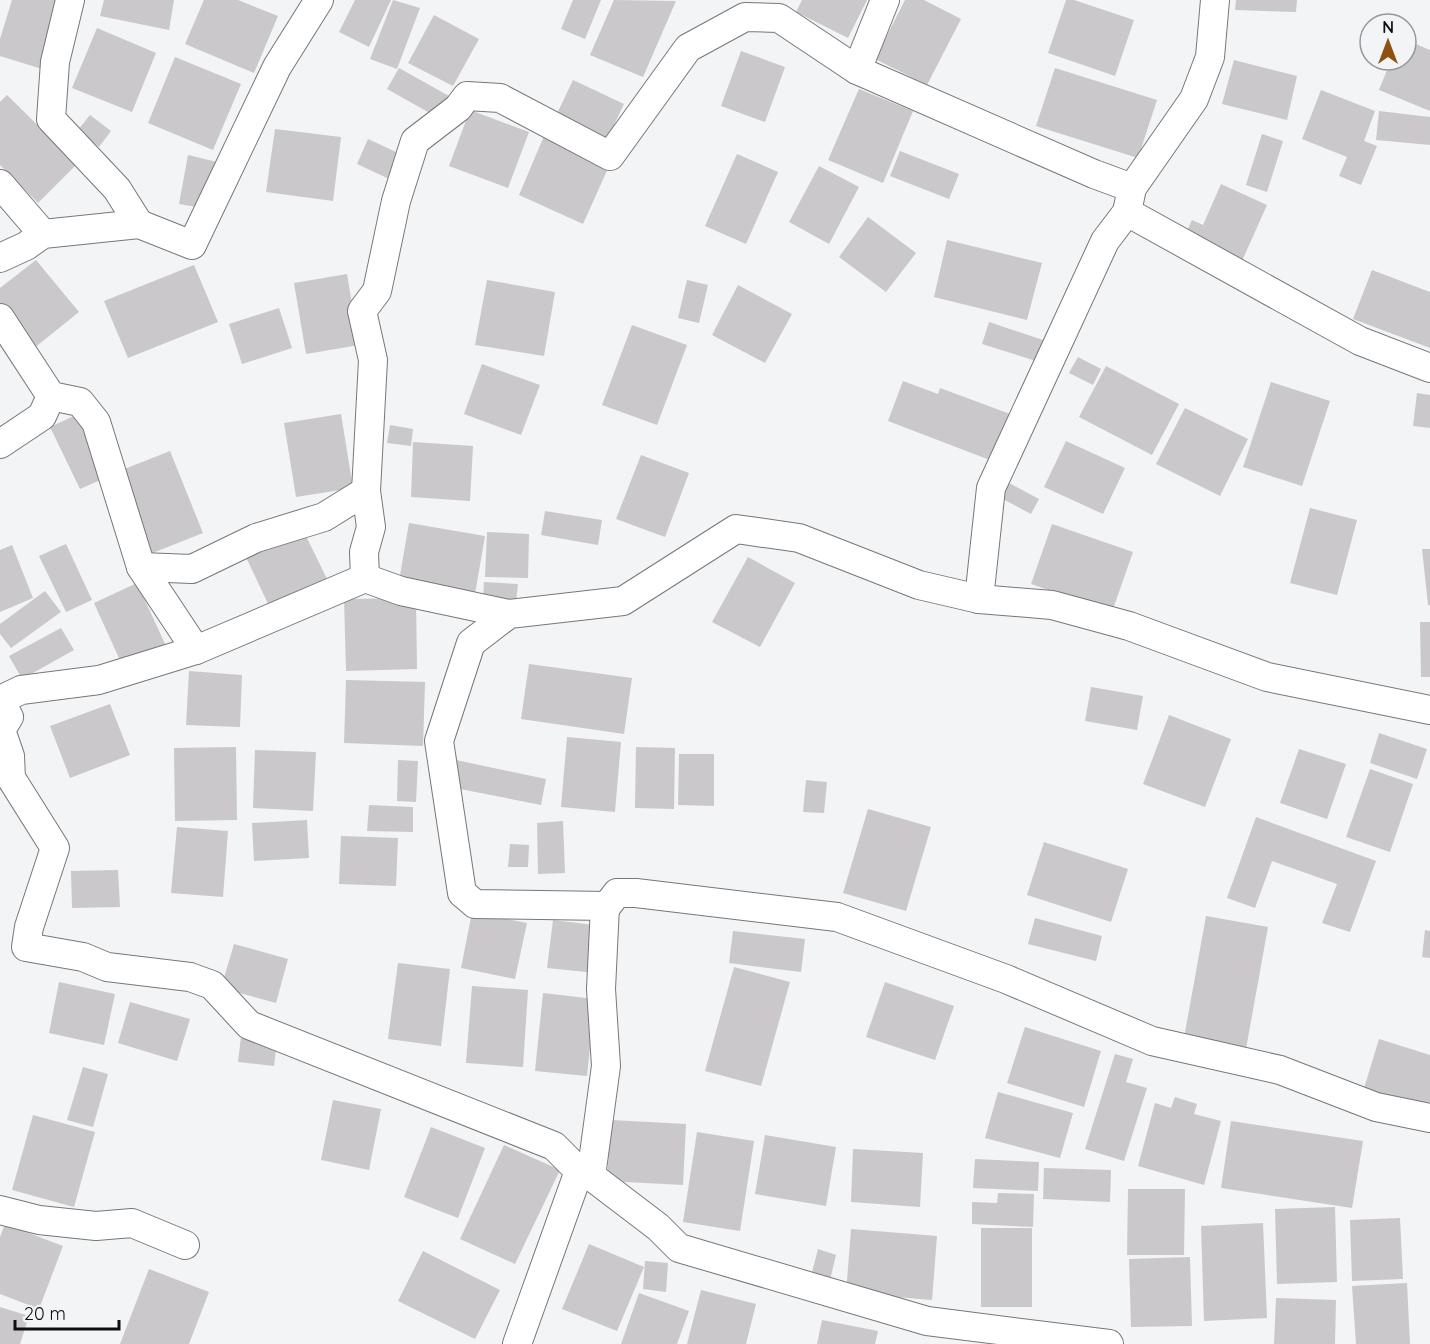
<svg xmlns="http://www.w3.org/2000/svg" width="1430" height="1344" viewBox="0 0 1430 1344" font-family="Quicksand,sans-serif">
<rect width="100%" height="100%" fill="#f2f4f6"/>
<g fill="#cac8ca">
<polygon points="12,0 64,0 42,69 0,56 0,39"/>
<polygon points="104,0 174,0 169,30 100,16"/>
<polygon points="204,0 238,0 278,16 254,73 185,44"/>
<polygon points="355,0 391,0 369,47 339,32"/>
<polygon points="393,0 420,8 397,69 370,59"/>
<polygon points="573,0 601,0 585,39 561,29"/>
<polygon points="614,0 676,1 643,77 590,55"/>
<polygon points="802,0 867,0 848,38 796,12"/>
<polygon points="905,0 924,0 961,19 927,85 875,59"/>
<polygon points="1066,0 1074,0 1134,20 1115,76 1048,53"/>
<polygon points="1236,0 1297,0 1296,12 1235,10"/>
<polygon points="434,15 479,39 453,86 408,63"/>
<polygon points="97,28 156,53 132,112 72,88"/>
<polygon points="1406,40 1430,50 1430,111 1379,90 1391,60 1406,60"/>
<polygon points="741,51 785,67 765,122 721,106"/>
<polygon points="175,57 241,84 213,150 148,123"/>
<polygon points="1234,60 1297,76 1287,120 1222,104"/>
<polygon points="399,68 449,96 437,117 387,89"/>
<polygon points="1055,68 1157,100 1138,158 1036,126"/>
<polygon points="573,80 624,104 604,146 553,122"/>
<polygon points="859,89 913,111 883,183 828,160"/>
<polygon points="1321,90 1375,111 1364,141 1377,146 1361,185 1339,176 1347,157 1302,139"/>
<polygon points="7,95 77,164 38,203 0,165 0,102"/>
<polygon points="470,110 529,132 508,188 449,166"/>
<polygon points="1379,111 1430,117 1430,145 1376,140"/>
<polygon points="90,115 111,131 99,147 78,130"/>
<polygon points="275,129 341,137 333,201 266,192"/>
<polygon points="1262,134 1283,141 1267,192 1246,185"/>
<polygon points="544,136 610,164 583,224 519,195"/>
<polygon points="368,139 409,158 398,183 357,164"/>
<polygon points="900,151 959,174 949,199 890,176"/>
<polygon points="737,154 778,172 746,244 705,226"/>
<polygon points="188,155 217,162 208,209 179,204"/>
<polygon points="819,166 859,187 829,244 789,222"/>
<polygon points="1221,184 1267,205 1242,261 1185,235 1192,220 1203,225"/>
<polygon points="868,217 916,253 886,292 839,257"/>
<polygon points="947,240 1042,263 1027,320 934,297"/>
<polygon points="36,260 79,312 33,349 0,308 0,288"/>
<polygon points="194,265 218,322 128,358 104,301"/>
<polygon points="1372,270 1430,292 1430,348 1353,319"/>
<polygon points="347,274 359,345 306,354 294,283"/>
<polygon points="487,280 555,292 544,356 475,345"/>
<polygon points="687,280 708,285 699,323 678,318"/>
<polygon points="738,285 792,314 765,363 712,335"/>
<polygon points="279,308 292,348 242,364 229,324"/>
<polygon points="989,322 1043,340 1036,361 982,344"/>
<polygon points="632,325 687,345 657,425 602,405"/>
<polygon points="1078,357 1101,369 1093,385 1069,373"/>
<polygon points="482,364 540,385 521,435 464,414"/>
<polygon points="1106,366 1179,404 1152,455 1079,417"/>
<polygon points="903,381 938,394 940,388 1013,415 995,462 888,421"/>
<polygon points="1271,382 1330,401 1302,486 1243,467"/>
<polygon points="1417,393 1430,395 1430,428 1413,426"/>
<polygon points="1185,408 1248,439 1220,496 1156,464"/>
<polygon points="341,414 353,488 296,497 284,423"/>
<polygon points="76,415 107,477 80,489 50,427"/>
<polygon points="390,425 413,429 411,446 387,443"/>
<polygon points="1066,441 1125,468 1103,514 1044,487"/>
<polygon points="413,442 473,446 470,501 411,497"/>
<polygon points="170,451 203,533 150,554 117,472"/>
<polygon points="641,455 689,473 665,537 616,519"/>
<polygon points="1007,482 1039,499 1031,514 999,497"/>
<polygon points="1310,508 1357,520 1337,595 1290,583"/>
<polygon points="545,511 602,520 598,545 541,535"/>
<polygon points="409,523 485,536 475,594 399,581"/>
<polygon points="1052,524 1133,552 1112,612 1031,584"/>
<polygon points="301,526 329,583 271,610 244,553"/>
<polygon points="487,532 529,534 528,578 485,577"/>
<polygon points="66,544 92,600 66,612 39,556"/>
<polygon points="12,545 33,598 0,612 0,550"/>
<polygon points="1422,549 1430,549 1430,605 1428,605"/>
<polygon points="748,557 795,583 760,647 712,622"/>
<polygon points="484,582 518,584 516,602 483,600"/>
<polygon points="137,583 166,646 123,667 94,603"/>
<polygon points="45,591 61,612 11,648 0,634 0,624"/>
<polygon points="416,598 417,669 346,671 344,599"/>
<polygon points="1420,622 1430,622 1430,677 1421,677"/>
<polygon points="61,628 74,650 22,679 9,656"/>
<polygon points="529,664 632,678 624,734 521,719"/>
<polygon points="189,671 242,675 240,727 186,725"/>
<polygon points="346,680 425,682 423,746 344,743"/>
<polygon points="1091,687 1143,696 1137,730 1085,721"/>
<polygon points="110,704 130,755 70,778 50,726"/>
<polygon points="1169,715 1231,739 1205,807 1143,784"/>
<polygon points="1379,733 1427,749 1417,779 1370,763"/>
<polygon points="567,737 621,742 615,812 561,807"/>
<polygon points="236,747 237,820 175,821 174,748"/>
<polygon points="636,747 675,748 674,809 635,808"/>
<polygon points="1299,749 1346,764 1327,819 1280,803"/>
<polygon points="255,750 316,752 313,811 253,808"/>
<polygon points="679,754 714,754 714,806 678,805"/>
<polygon points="398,760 418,761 416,802 397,801"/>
<polygon points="456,760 546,779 541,805 450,787"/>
<polygon points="1370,769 1413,784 1390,852 1346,837"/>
<polygon points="806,780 827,782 824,813 803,812"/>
<polygon points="369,805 413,807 413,832 367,831"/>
<polygon points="868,809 931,827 906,911 843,893"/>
<polygon points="1256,817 1376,861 1350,932 1322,923 1337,884 1272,861 1255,908 1227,898"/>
<polygon points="307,820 309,858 254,861 252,823"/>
<polygon points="563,821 565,873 538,874 537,823"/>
<polygon points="177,827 228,831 223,897 171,893"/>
<polygon points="341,836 398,838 396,886 339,884"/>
<polygon points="1044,842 1128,869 1111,922 1027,895"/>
<polygon points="510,844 529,845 528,867 508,867"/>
<polygon points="118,870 120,907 72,908 71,871"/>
<polygon points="472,912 527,923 515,979 461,968"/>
<polygon points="1206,916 1268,927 1246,1049 1184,1038"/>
<polygon points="1035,918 1102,936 1096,961 1028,944"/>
<polygon points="553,920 602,926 596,973 547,968"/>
<polygon points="1425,930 1430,931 1430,958 1422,957"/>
<polygon points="733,931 805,939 801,972 729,963"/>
<polygon points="234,944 288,959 276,1003 221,988"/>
<polygon points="398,963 450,969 441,1046 388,1039"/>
<polygon points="734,967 790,982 761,1086 705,1071"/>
<polygon points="59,982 115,994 104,1045 49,1033"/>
<polygon points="885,982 954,1006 935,1060 866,1037"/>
<polygon points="472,986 528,990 523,1067 466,1063"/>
<polygon points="543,993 595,999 587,1076 535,1071"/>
<polygon points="130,1002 190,1019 177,1061 118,1043"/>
<polygon points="1025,1027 1101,1051 1084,1107 1007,1083"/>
<polygon points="241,1037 277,1041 274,1066 238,1062"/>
<polygon points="1379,1039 1430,1055 1430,1102 1426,1114 1362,1095"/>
<polygon points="1115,1054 1133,1059 1126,1082 1147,1088 1124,1161 1085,1149"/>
<polygon points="83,1067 108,1074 93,1127 67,1120"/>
<polygon points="998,1092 1073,1113 1060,1158 985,1138"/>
<polygon points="1175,1097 1197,1104 1194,1114 1221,1121 1204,1185 1138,1166 1155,1103 1171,1108"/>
<polygon points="333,1100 381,1109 369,1170 321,1160"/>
<polygon points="33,1115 95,1132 74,1207 12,1190"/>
<polygon points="611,1120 686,1124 683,1185 607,1181"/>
<polygon points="1231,1121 1363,1141 1352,1208 1221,1188"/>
<polygon points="431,1127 485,1148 458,1218 404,1197"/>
<polygon points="697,1132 754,1141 740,1231 683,1222"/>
<polygon points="765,1135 836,1147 826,1206 755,1194"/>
<polygon points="504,1145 560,1170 515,1264 460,1239"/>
<polygon points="853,1149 923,1153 920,1207 851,1202"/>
<polygon points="975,1159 1039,1162 1038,1191 973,1188"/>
<polygon points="1044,1168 1111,1170 1110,1202 1043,1199"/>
<polygon points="1128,1189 1185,1189 1184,1255 1127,1255"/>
<polygon points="998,1193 1034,1194 1033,1227 972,1224 972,1202 997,1203"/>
<polygon points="1335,1207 1337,1282 1277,1284 1275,1209"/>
<polygon points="1400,1218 1403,1279 1352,1281 1350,1220"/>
<polygon points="1263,1223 1267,1318 1204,1321 1201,1226"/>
<polygon points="5,1224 63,1246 39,1309 0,1294 0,1237"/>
<rect x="981" y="1228" width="51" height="79"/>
<polygon points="851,1229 937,1236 932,1300 846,1293"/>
<polygon points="589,1244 644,1267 617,1331 562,1309"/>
<polygon points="818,1249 836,1255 830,1280 811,1276"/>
<polygon points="423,1251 500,1290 475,1339 398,1301"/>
<polygon points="1190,1257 1192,1326 1131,1327 1129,1259"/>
<polygon points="645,1261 668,1263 666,1292 643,1289"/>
<polygon points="149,1269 209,1292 189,1344 120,1344"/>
<polygon points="1407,1283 1410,1344 1356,1344 1352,1286"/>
<polygon points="701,1290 756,1304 746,1344 687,1344"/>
<polygon points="639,1293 689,1311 677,1344 621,1344"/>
<polygon points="1276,1298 1336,1300 1335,1344 1274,1344"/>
<polygon points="0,1307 29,1316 20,1344 0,1344"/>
<polygon points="822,1320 878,1331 875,1344 817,1344"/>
</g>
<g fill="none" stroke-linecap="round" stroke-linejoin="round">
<g stroke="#767779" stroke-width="30">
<g id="street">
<polyline points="70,0 55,62 51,119 117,189 139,224"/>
<polyline points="857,70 885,0"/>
<polyline points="0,184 43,234"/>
<polyline points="1127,212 1360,341 1430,368"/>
<polyline points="0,258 26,246 43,234 139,224 192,245 277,67 319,0"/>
<polyline points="0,318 51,396 80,402 96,422 141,567 196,650"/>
<polyline points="0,444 42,416 51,396"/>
<polyline points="141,567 192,569 256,538 324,517 366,491"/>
<polyline points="365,578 196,650 99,680 21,690 0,700 9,717 1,730 10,756 11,778 55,848 29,927 26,947 83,957 107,967 190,977 212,985 249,1025 554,1146 579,1171 591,1176 658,1227 679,1248 927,1321 1109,1344"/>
<polyline points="979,599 991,488 1105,241 1127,212 1132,188 1194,99 1210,57 1215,0"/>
<polyline points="509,614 401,591 365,578 364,552 371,527 366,491 373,360 362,311 377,291 396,201 415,141 458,108 467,96 500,98 610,156 688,48 745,17 779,18 857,70 1094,174 1132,188"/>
<polyline points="1430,710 1267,677 1129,626 1052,605 979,599 919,585 799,538 736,529 623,601 509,614 471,643 439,741 462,893 475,904 607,906 617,893 636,893 837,917 1006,979 1152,1041 1280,1070 1376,1107 1430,1118"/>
<polyline points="591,1176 606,1066 601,989 605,906"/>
<polyline points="0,1210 39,1220 96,1226 132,1223 185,1245"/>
<polyline points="517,1344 579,1171"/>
</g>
</g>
<use href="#street" stroke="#fff" stroke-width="28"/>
</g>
<g transform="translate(1388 42)"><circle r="28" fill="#f2f4f6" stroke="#97989a" stroke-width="1.5"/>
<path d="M0-4.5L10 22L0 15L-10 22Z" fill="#8d520f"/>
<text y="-9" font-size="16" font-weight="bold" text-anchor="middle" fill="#0f0f10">N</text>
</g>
<path d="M15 1320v9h104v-9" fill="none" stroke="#0f0f10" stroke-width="3"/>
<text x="24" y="1320" font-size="18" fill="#0f0f10" stroke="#f2f4f6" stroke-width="4.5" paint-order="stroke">20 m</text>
</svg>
